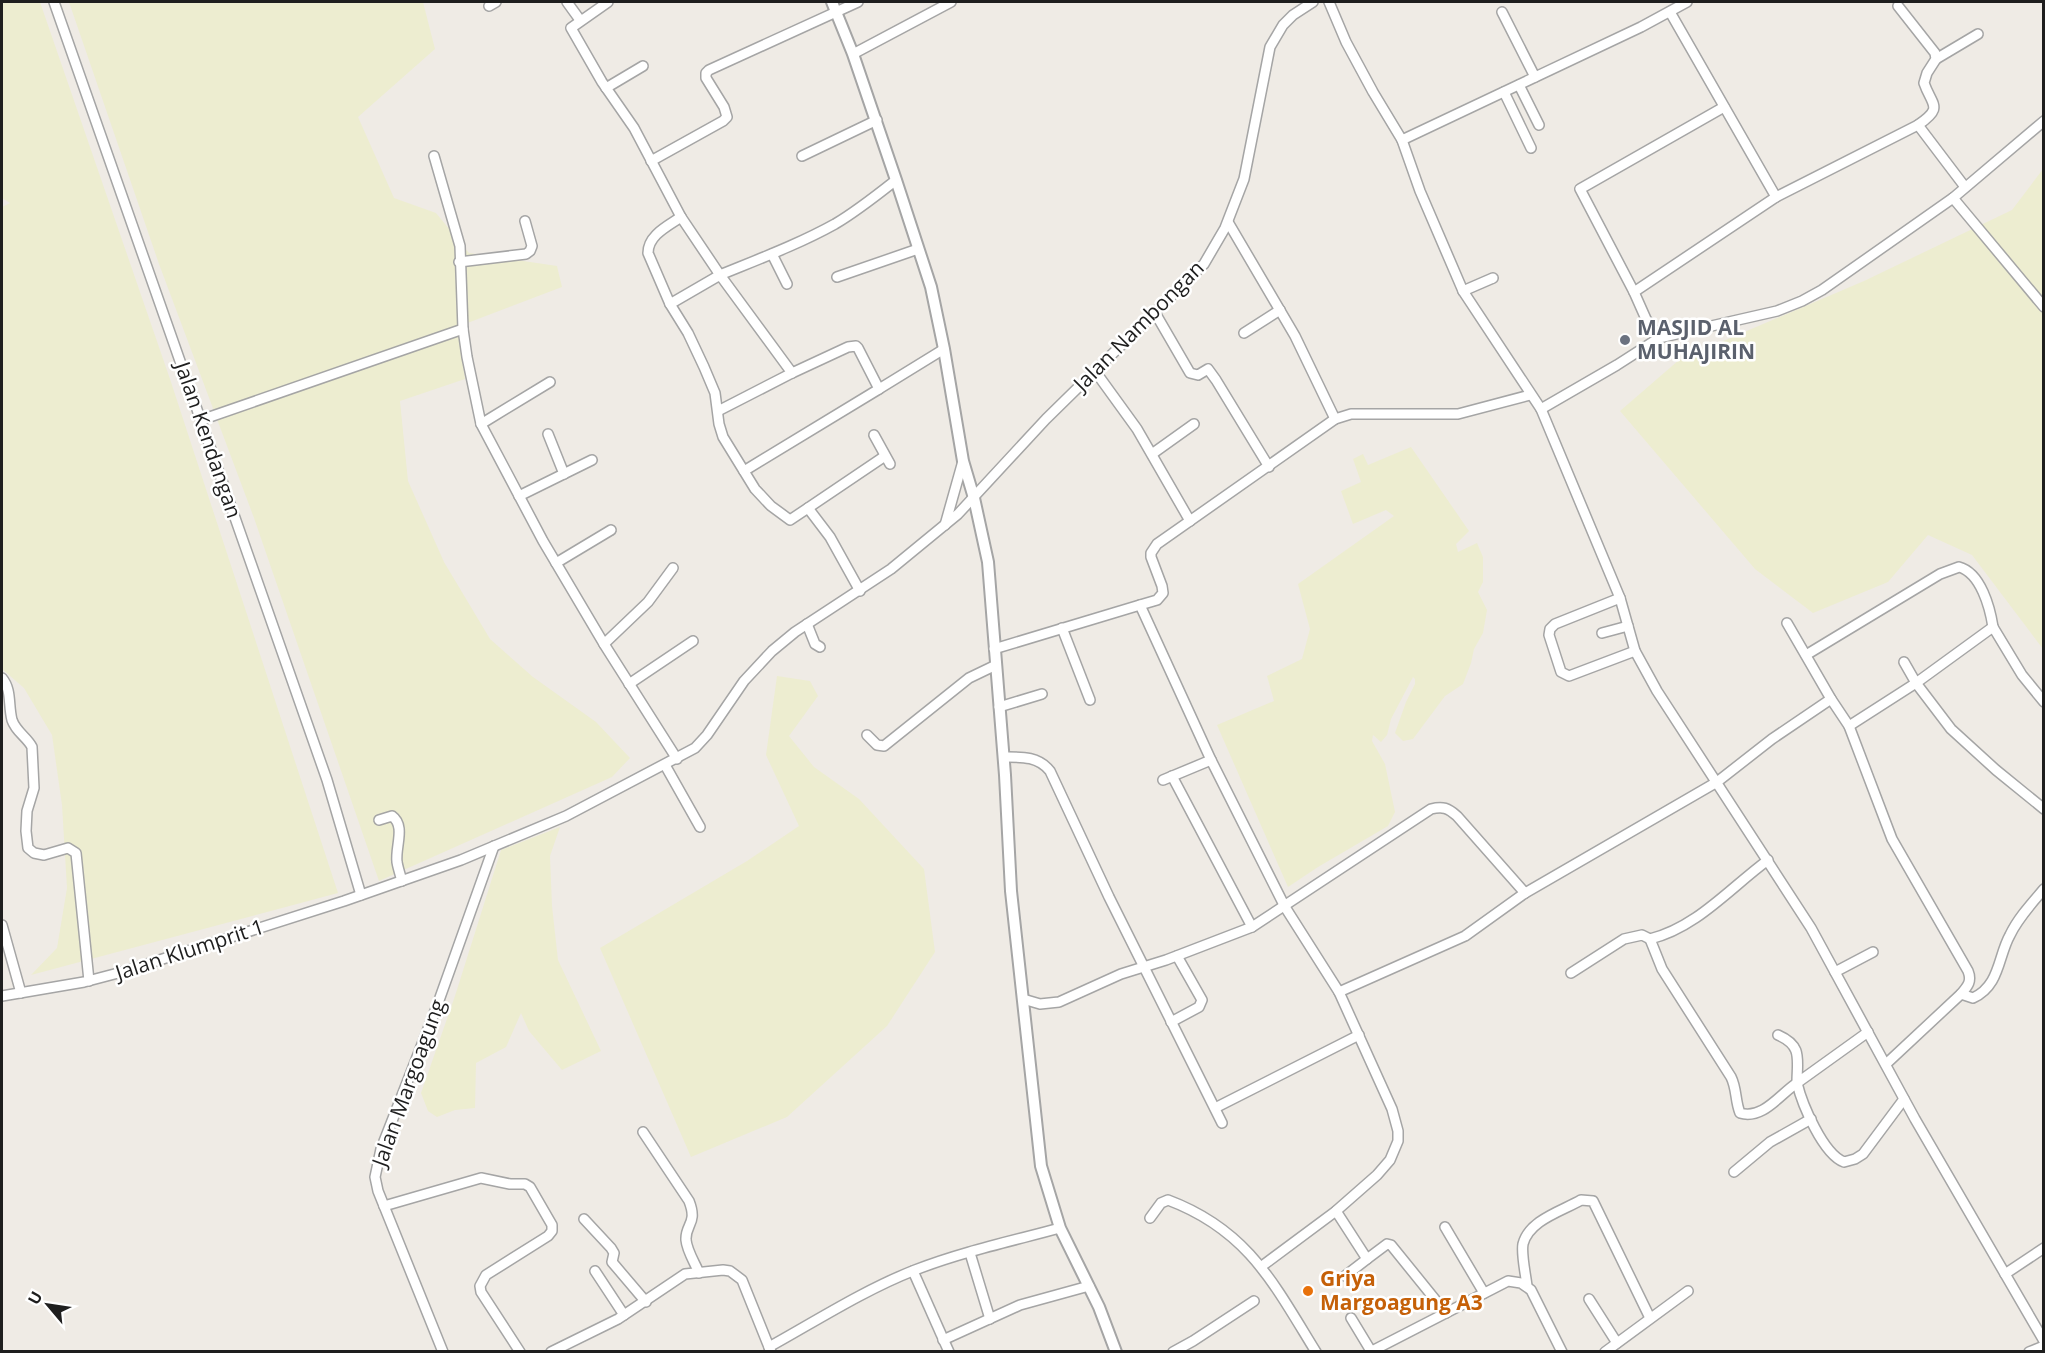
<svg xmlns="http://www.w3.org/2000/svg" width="2045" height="1353" viewBox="0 0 2045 1353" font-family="'Open Sans',sans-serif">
<rect width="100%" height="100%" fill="#efebe5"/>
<g fill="#ededd0">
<polygon points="2,2 40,2 170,379 338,893 31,975 57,948 67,888 62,805 52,735 24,688 2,669 2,207 10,203 2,198"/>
<polygon points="69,2 423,2 435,49 358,117 394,198 436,213 469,253 557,266 562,287 457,327 465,379 400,401 408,481 444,562 490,639 533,677 596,722 630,758 612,777 379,881 254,518 159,264"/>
<polygon points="2043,169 2043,649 1972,555 1928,535 1888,582 1813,613 1755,569 1620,411 1679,360 1864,281 2012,210"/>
<polygon points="1411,447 1469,531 1456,544 1458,552 1477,543 1483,557 1483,582 1478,592 1487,610 1483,633 1474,649 1471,663 1463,684 1445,696 1413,739 1403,741 1395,733 1406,702 1415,684 1415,679 1413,677 1391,719 1387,735 1381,742 1373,735 1372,741 1385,764 1395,812 1388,826 1318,867 1288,887 1217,725 1274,701 1267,676 1302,659 1310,629 1298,584 1394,516 1386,510 1353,524 1341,491 1361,482 1353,459 1363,454 1368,465"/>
<polygon points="777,676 810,681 818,696 789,736 814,767 859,799 924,869 935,952 887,1026 787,1117 691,1157 600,948 747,861 799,826 766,755"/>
<polygon points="560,827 550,856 552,906 558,960 601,1051 562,1070 529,1031 521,1013 506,1047 476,1063 475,1108 455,1110 437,1117 428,1111 421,1093 455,996 501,850"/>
</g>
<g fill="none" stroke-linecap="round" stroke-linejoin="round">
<g stroke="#a5a5a5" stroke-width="12">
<g id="minor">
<polyline points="54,2 327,780 361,895"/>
<polyline points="567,2 580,20"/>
<path d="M 608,2 L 571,28 L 602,82 L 634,128 L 681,217 L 720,275 C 759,259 799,244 835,224 C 857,211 877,195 896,180"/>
<polyline points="1329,2 1346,42 1373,92 1402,140 1420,191 1463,291 1541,409 1620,598 1635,651 1657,691 1811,928 1915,1119 2044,1341"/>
<polyline points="489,6 496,2"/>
<path d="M 1898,6 L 1935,53 L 1936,59 L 1927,73 L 1924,83 C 1932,106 1944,107 1918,125"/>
<polyline points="1502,12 1535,77"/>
<polyline points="1670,12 1776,197"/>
<polyline points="853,54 951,2"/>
<polyline points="1936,59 1978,34"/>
<polyline points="1519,85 1539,125"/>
<polyline points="606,88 643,66"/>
<polyline points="1504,92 1531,148"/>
<polyline points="1402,140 1641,27 1687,2"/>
<polyline points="434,156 460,246 463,329 467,357 481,424 543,541 604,644 677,759"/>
<polyline points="802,156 877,120"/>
<polyline points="651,161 723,121 727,117 724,107 706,78 706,73 709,70 858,2"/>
<polyline points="1953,198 2044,307"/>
<path d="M 681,217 C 668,226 648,235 648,253 L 670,304 L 688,333 L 704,367 L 715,393 L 719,424 L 723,437 L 755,489 L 771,506 L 790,520 L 808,508 L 830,537 L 860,591"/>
<polyline points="1228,222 1295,336 1335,419"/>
<polyline points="772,254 787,284"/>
<polyline points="459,262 526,254 530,251 532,246 525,221"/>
<polyline points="837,277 918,249"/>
<polyline points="1463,291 1493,278"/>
<polyline points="1634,292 1580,189 1724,107"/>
<polyline points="670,304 720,275 792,373"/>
<polyline points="1154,311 1190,373 1198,375 1208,369 1216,380 1269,467"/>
<polyline points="1244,333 1280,310"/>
<polyline points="1659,338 1646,319 1634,292 1776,197 1918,125 1965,187"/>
<polyline points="1095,371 1137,429 1190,521"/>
<polyline points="1541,409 1617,365 1659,338 1777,311 1802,301 1822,290 1953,198 2044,121"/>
<polyline points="718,411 792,373 848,347 856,346 858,348 879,389 944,349"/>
<polyline points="201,420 463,329"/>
<polyline points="481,424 550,382"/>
<polyline points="548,434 564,474"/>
<polyline points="874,435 890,464"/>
<polyline points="1152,454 1194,424"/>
<polyline points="744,471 879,389"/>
<polyline points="519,496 592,460"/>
<polyline points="808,508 885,456"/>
<polyline points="945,525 963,461"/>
<polyline points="556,563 611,530"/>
<polyline points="1620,598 1555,624 1550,629 1549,635 1561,672 1569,676 1635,651"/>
<polyline points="1140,605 1157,600 1163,593 1162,586 1151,557 1151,553 1157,544 1335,419 1351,414 1458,414 1530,395"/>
<path d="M 1787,623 L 1831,699 L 1849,726 L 1892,839 L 1968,971 C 1972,981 1968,986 1961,994"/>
<polyline points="807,624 815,644 820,647"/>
<polyline points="1062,628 1090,700"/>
<polyline points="1602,633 1628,626"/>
<polyline points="604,644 648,602 673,568"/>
<polyline points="994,649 1140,605 1211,760 1285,907 1339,992 1392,1109 1398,1131 1398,1141 1390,1160 1377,1175 1336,1211 1262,1266"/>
<path d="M 1806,655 L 1940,574 L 1959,567 C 1981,573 1990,608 1993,627"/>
<path d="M 2,678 C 12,690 8,705 12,720 C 16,732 27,737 32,747 L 34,788 L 27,811 L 26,831 L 28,848 L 34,853 L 44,855 L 68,848 L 76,853 L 89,981"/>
<polyline points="629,684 693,641"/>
<polyline points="2044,702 2022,675 1993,627 1916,683 1951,729 1996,770 2044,809"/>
<polyline points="999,707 1042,694"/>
<polyline points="1849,726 1916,683 1904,662"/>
<polyline points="867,735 877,745 884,746 969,678 996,665"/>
<path d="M 1004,757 C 1021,757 1038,756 1050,771 L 1109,897 L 1222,1123"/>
<polyline points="665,765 700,827"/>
<polyline points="1172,776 1252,927"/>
<polyline points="1163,780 1211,760"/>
<path d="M 379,820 L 392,816 C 406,826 395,847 397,862 C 398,868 400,874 402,881"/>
<path d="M 1768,860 C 1730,888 1696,928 1650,939 L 1662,969 L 1731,1077 C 1737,1089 1735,1101 1740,1113 C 1763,1120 1780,1094 1797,1083 C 1802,1104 1823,1154 1844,1162 L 1855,1159 L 1863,1154 L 1904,1099"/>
<polyline points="2,925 21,993"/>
<polyline points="1835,972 1873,952"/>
<polyline points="1571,973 1624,939 1642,935 1650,939"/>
<polyline points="1339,992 1465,936 1525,893"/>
<polyline points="2,996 84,982 122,972 344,901 461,860 566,816 695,748 707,735 744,681 772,651 795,632 891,569 958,514 1046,419 1204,264 1225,228 1244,179 1270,47 1283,25 1293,15 1313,2"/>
<path d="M 1023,999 L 1040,1004 L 1059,1002 L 1121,974 L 1166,960 L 1252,927 L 1431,809 C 1443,806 1448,808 1457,816 L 1525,893 L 1717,782 L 1772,739 L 1831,699"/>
<polyline points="1171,1022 1199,1007 1202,1000 1177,956"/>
<path d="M 1778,1035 C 1803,1046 1797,1059 1797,1083 L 1868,1032"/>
<path d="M 1886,1064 L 1961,994 L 1973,998 C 2000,986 1998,956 2010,935 C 2018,918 2032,903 2044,889"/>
<polyline points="1215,1108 1359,1035"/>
<path d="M 643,1132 L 689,1201 C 698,1224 685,1224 686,1240 C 687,1251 695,1263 699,1273"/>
<polyline points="1734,1172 1770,1142 1811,1119"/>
<polyline points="384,1206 481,1178 510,1184 525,1184 530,1187 552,1225 552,1231 548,1236 486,1275 480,1286 481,1292 520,1352"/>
<polyline points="1336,1211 1367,1259 1387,1244 1391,1245 1446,1313"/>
<path d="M 1150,1218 L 1161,1203 L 1168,1200 C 1248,1230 1274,1284 1316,1352"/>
<polyline points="584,1219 611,1248 614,1253 612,1262 646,1302"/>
<polyline points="1445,1227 1484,1293"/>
<polyline points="970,1253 990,1319"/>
<polyline points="595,1271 624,1315"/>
<polyline points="913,1271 949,1352"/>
<polyline points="2005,1274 2044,1248"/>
<polyline points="1345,1276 1367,1259"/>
<path d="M 1527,1286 C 1526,1276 1521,1254 1523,1244 C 1529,1220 1562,1211 1581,1200 L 1593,1201 L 1650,1318"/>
<polyline points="1589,1299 1617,1343"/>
<polyline points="1351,1318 1371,1351"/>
<polyline points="943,1340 1020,1305 1089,1286"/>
<path d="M 769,1347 C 816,1321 864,1290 915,1270 C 961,1252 1012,1241 1060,1228"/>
<polyline points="443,1352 378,1191 375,1177 381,1149 437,1006 494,846"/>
<polyline points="551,1352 618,1319 685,1274 723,1270 730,1271 742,1280 771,1352"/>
<polyline points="1173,1352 1193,1341 1254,1301"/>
<polyline points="1370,1352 1508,1281 1521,1283 1531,1290 1562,1352"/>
<polyline points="1605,1352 1688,1291"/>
<polyline points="2029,1352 2044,1346"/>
</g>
</g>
<g stroke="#a5a5a5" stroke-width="14">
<polyline id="tertiary" points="832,2 853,54 896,180 931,287 944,349 963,461 974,498 988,562 1005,775 1011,891 1041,1166 1060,1228 1099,1307 1116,1352"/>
</g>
<use href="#minor" stroke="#fff" stroke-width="9"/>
<use href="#tertiary" stroke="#fff" stroke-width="10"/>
</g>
<circle fill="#6b7280" stroke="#fff" stroke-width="2" cx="1625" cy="340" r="6"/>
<circle fill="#e8710a" stroke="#fff" stroke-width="2" cx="1308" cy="1291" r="6"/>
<g text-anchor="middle" stroke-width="5" stroke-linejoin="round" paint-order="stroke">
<g font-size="21" fill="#1e1e1e" stroke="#fff">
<text transform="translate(1139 326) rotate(-45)" y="7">Jalan Nambongan</text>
<text transform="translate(208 440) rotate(71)" y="7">Jalan Kendangan</text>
<text transform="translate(190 950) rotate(-18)" y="7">Jalan Klumprit 1</text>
<text transform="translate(409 1083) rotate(-70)" y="7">Jalan Margoagung</text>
</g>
<g font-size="21" font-weight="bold" fill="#5b616d" stroke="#fff" text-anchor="start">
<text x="1637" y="335">MASJID AL<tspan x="1637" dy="24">MUHAJIRIN</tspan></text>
</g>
<g font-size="21" font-weight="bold" fill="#c56008" stroke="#fff" text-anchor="start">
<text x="1320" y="1286">Griya<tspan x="1320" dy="24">Margoagung A3</tspan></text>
</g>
</g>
<rect width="2045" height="1353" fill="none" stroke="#1e1e1e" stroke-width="6"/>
<g transform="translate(48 1305) rotate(299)" stroke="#ffffff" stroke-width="4.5" paint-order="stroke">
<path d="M0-4.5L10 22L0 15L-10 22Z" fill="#1e1e1e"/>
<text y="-9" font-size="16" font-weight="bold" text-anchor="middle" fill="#1e1e1e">U</text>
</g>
</svg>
